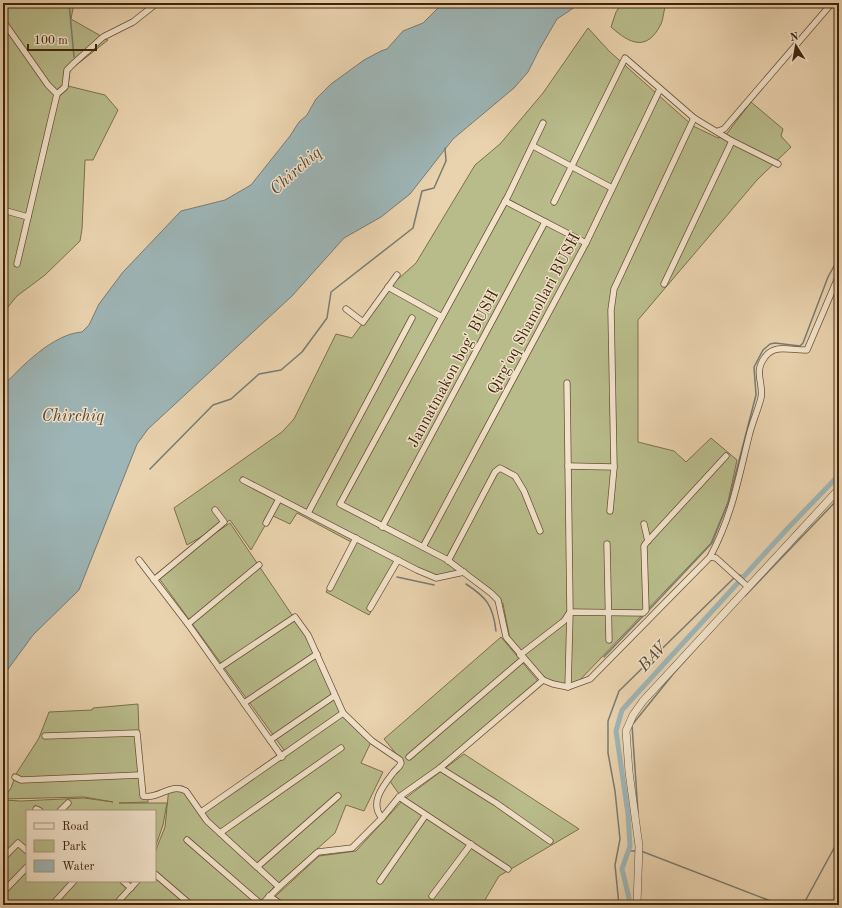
<svg xmlns="http://www.w3.org/2000/svg" width="842" height="908" viewBox="0 0 842 908" font-family="'Old Standard TT',serif">
<rect width="100%" height="100%" fill="#e9d2ae"/>
<filter id="stains"><feTurbulence type="fractalNoise" baseFrequency=".005" numOctaves="4"/><feColorMatrix values="0 0 0 0 .2 0 0 0 0 .09 0 0 0 0 .02 0 0 0 .5 -.17"/></filter>
<radialGradient id="worn" r=".72"><stop offset=".6" stop-color="#630" stop-opacity="0"/><stop offset="1" stop-color="#630" stop-opacity=".3"/></radialGradient>
<g fill="#b8bb8a" stroke="#7c704a">
<polygon points="3,3 74,3 71,19 108,40 70,70 68,86 105,95 118,110 93,160 85,160 82,229 80,241 45,275 17,296 3,313"/>
<path d="M 622,3 L 667,3 C 663,10 664,17 661,24 C 647,52 630,44 611,27 L 616,12 Z"/>
<polygon points="588,28 609,51 693,126 718,138 725,136 751,102 783,129 781,136 791,147 757,180 638,320 638,442 674,451 686,462 711,438 737,460 728,502 711,543 577,683 567,685 546,679 510,639 503,604 500,599 491,589 463,572 436,576 399,562 369,615 326,592 353,543 297,513 290,524 271,515 251,550 230,520 187,545 174,508 282,432 294,419 336,334 352,338 388,288 416,263 475,165 500,144 543,93"/>
<polygon points="230,523 317,652 342,711 372,740 361,763 383,772 364,811 346,805 335,833 274,887 258,905 117,905 139,881 155,881 155,852 165,827 169,787 183,786 200,811 284,750 156,574"/>
<polygon points="501,637 538,681 435,770 399,794 387,777 402,761 384,739"/>
<polygon points="138,704 141,795 148,797 148,802 119,803 167,803 163,825 155,848 155,811 27,811 27,881 137,881 115,905 3,905 3,800 21,801 84,798 113,802 84,797 3,799 11,788 16,774 39,738 49,712 92,710 93,708"/>
<polygon points="464,754 579,829 499,876 482,905 266,905 319,856 356,851 403,800"/>
</g>
<path fill="#9db5b6" stroke="#787b72" d="M 443,3 L 581,3 L 557,19 L 539,50 L 528,72 L 514,88 L 453,139 L 410,194 L 381,217 L 344,238 L 292,296 L 148,429 L 137,444 L 79,590 L 33,635 L 3,676 L 3,386 C 22,366 53,334 82,332 L 89,325 L 99,304 L 123,272 L 181,211 L 225,200 L 251,185 L 290,136 L 299,122 L 307,115 L 316,99 L 331,84 L 364,60 L 381,51 L 387,49 L 403,31 L 423,23 Z"/>
<g fill="none" stroke-linecap="round" stroke-linejoin="round">
<g stroke="#787b72" stroke-width="1.5">
<polyline points="69,3 74,57"/>
<polyline points="150,469 213,405 231,399 259,374 281,370 302,352 327,318 331,292 413,228 422,191 434,188 446,161 445,148"/>
<polyline points="738,575 744,576"/>
<polyline points="397,577 434,585"/>
<path d="M 466,584 C 486,597 493,605 496,631"/>
<polyline points="745,596 839,498"/>
<polyline points="648,611 712,543 728,503 756,395 754,367 763,350 770,344 775,343 800,346 803,343 828,277 839,257"/>
<polyline points="604,657 644,615"/>
<polyline points="638,812 632,725 674,673 720,622"/>
<polyline points="628,851 637,851"/>
<polyline points="641,851 781,905"/>
<polyline points="619,905 615,865 620,839 615,791 608,753 608,721 619,691 735,577"/>
<polyline points="803,905 839,839"/>
</g>
<polyline stroke="#9db5b6" stroke-width="5" points="629,905 629,898 622,869 630,846 628,814 616,731 622,710 788,528 839,475"/>
<g stroke="#6b5034" stroke-width="7">
<g id="minor">
<polyline points="3,21 48,85 57,94"/>
<path d="M 543,123 L 508,196 L 340,504 L 446,559 L 491,593 L 498,600 L 506,637 L 543,680 L 553,684 L 568,687 L 590,679 L 710,557 C 732,516 738,480 749,436 C 752,423 758,410 761,398 C 764,382 753,373 765,357 C 775,343 793,351 807,350 L 839,275"/>
<polyline points="718,131 724,129 832,3"/>
<polyline points="533,146 612,188"/>
<polyline points="505,201 586,243"/>
<polyline points="554,202 625,58 694,118 732,141 778,164"/>
<polyline points="3,210 28,217"/>
<polyline points="17,264 57,94 65,87 67,70 74,63 103,37 133,22 157,3"/>
<polyline points="664,284 732,141"/>
<polyline points="388,287 442,317"/>
<polyline points="346,309 363,322 397,275"/>
<polyline points="567,383 570,612 568,687"/>
<polyline points="568,466 614,467"/>
<polyline points="243,480 417,570 436,578 464,572"/>
<polyline points="610,511 614,467 611,310 614,289 694,118"/>
<polyline points="308,513 412,318"/>
<polyline points="266,523 279,499"/>
<polyline points="644,524 648,541"/>
<polyline points="382,527 545,222"/>
<polyline points="607,544 609,640"/>
<polyline points="423,547 586,243 660,89"/>
<polyline points="710,557 716,558 748,587"/>
<polyline points="139,560 188,624 282,757"/>
<polyline points="448,561 495,472 500,468 515,476 524,491 540,531"/>
<polyline points="154,580 224,522 215,510"/>
<polyline points="330,588 356,538"/>
<polyline points="370,608 398,560"/>
<polyline points="188,624 259,565"/>
<polyline points="520,655 564,621 570,612 643,613 646,610 644,546 646,543 726,456"/>
<path d="M 219,668 L 295,617 L 308,635 L 343,713 L 372,741 L 400,760 L 401,763 C 400,767 396,769 393,773 C 383,786 369,803 382,818"/>
<polyline points="244,703 317,654"/>
<path d="M 45,736 L 137,733 L 143,796 C 158,800 171,782 186,791 L 207,821 L 279,887"/>
<polyline points="270,740 334,696"/>
<polyline points="409,757 523,659"/>
<polyline points="440,768 496,803 550,841"/>
<polyline points="15,777 21,780 140,775"/>
<polyline points="399,797 508,869"/>
<polyline points="36,809 40,811"/>
<polyline points="60,811 68,803"/>
<polyline points="201,812 343,713"/>
<polyline points="220,833 341,748"/>
<polyline points="187,840 262,905"/>
<polyline points="3,858 18,843 27,851"/>
<polyline points="257,867 338,796"/>
<polyline points="155,874 191,905"/>
<polyline points="123,881 131,888"/>
<polyline points="380,881 425,816"/>
<polyline points="3,892 27,867"/>
<polyline points="269,896 282,905"/>
<polyline points="432,896 471,844"/>
<polyline points="52,905 74,881"/>
<polyline points="115,905 137,881"/>
<polyline points="261,905 279,887 318,852 352,848 382,818 399,797 440,768 543,680"/>
<polyline points="360,905 361,904"/>
</g>
</g>
<g stroke="#6b5034" stroke-width="8">
<polyline id="tertiary" points="637,905 639,846 629,772 626,731 633,715 643,701 839,489"/>
</g>
<use href="#minor" stroke="#f1e2ca" stroke-width="5.5"/>
<use href="#tertiary" stroke="#f1e2ca" stroke-width="7"/>
</g>
<g text-anchor="middle" stroke-width="3" stroke-linejoin="round" paint-order="stroke">
<g font-size="16" fill="#41240b" stroke="#f1e2ca">
<text transform="translate(533 313) rotate(-62)" y="6">Qirg'oq Shamollari BUSH</text>
<text transform="translate(452 368) rotate(-62)" y="6">Jannatmakon bog' BUSH</text>
</g>
<g font-size="17" font-style="italic" fill="#584836" stroke="#f1e2ca">
<text transform="translate(295 170) rotate(-42)" y="6">Chirchiq</text>
<text x="73" y="421">Chirchiq</text>
<text transform="translate(652 656) rotate(-47)" y="6">BAV</text>
</g>
</g>
<rect width="842" height="908" fill="none" stroke="#e9d2ae" stroke-width="16"/>
<rect x="4" y="4" width="834" height="900" fill="none" stroke="#41240b" stroke-width="2"/>
<rect x="8" y="8" width="826" height="892" fill="none" stroke="#41240b"/>
<rect x="26" y="810" width="130" height="72" fill="#f1e2ca" stroke="#ab967e"/>
<rect x="34" y="823" width="20" height="6" fill="#f1e2ca" stroke="#ab967e"/>
<text x="62" y="830" font-size="12" fill="#41240b">Road</text>
<rect x="34" y="840" width="20" height="12" fill="#b8bb8a" stroke="#ab967e"/>
<text x="62" y="850" font-size="12" fill="#41240b">Park</text>
<rect x="34" y="860" width="20" height="12" fill="#9db5b6" stroke="#ab967e"/>
<text x="62" y="870" font-size="12" fill="#41240b">Water</text>
<g transform="translate(796 46) rotate(349)" stroke="#f1e2ca" stroke-width="3" paint-order="stroke">
<path d="M0-3L7 15L0 10L-7 15Z" fill="#41240b"/>
<text y="-6" font-size="11" font-weight="bold" text-anchor="middle" fill="#41240b">N</text>
</g>
<path d="M28 44v6h68v-6" fill="none" stroke="#41240b" stroke-width="2"/>
<text x="34" y="44" font-size="12" fill="#41240b" stroke="#f1e2ca" stroke-width="3" paint-order="stroke">100 m</text>
<rect width="100%" height="100%" filter="url(#stains)"/>
<rect width="100%" height="100%" fill="url(#worn)"/>
</svg>
